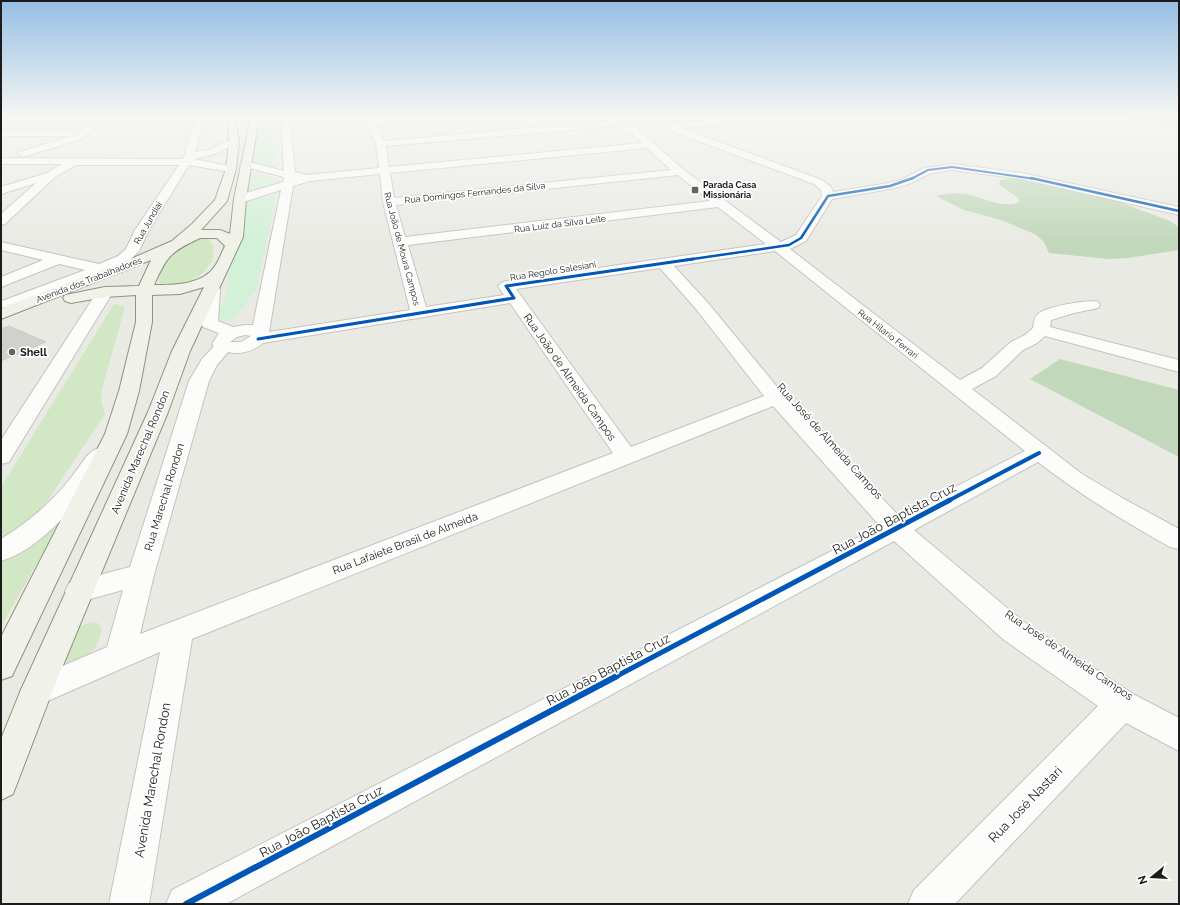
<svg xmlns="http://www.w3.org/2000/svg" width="1180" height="905" viewBox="0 0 1180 905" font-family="Raleway,sans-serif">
<rect width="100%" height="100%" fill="#eaeae5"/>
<polygon fill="#d9d9d6" points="615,116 682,116 701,122 640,128"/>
<g fill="#d2e7c4">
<path d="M 207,237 L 214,247 L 212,261 L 203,273 L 187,285 L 160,285 C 151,261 187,238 207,237 Z"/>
<polygon points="114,304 125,307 102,389 101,400 105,414 48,500 28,523 1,540 1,487"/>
<polygon points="62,520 1,626 1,556 46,525"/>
<path d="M 92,622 L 98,623 L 102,630 C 96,651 90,656 69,664 L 61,659 L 73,628 Z"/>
</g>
<g fill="#c1d8bb">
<polygon points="1103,116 1169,116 1179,118 1179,130 1140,121"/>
<path d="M 1016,178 L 1035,180 L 1079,187 L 1170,221 L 1179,227 L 1179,250 L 1128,258 L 1109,259 L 1049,253 L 1044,242 L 1035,234 L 1001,220 L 964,210 L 936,196 C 945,194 956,192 966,194 C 984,198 1002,209 1020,202 L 1016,196 L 999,185 L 1000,180 Z"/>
<polygon points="1060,359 1179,390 1179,457 1030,379"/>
</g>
<g fill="#d2f1d7">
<polygon points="274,116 276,117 278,167 271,168 254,163 252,160 259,117"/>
<polygon points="252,172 269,177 279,183 248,192"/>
<path d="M 259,194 L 269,195 L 276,197 L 256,290 L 232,321 L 219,319 L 216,315 C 226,301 231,283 227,267 L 246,201 Z"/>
</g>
<polygon fill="#d1d0cc" stroke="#cdcbc6" points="9,326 46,342 1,361 1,329"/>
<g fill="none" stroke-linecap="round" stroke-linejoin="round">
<g stroke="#c3c3c1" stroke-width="2">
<g id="street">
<polygon points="94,116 102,116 88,135 81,139 23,157 18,154 19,152 75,135 82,131"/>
<polygon points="197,116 205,116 195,152 208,150 234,139 239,142 215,154 193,159 235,167 236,169 235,171 231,172 189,165 149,230 139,251 128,262 14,307 8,309 2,307 2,301 85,270 59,264 1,287 1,277 43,260 1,250 1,242 99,264 118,256 126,249 135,230 179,165 76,165 55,177 5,224 1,225 1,214 36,183 1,194 1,187 47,173 62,164 1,164 1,158 183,159"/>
<path d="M 281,116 L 289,116 L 295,172 L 307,175 L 379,168 L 376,144 L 364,116 L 372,116 L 374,120 L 430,116 L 465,116 L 461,119 L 377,125 L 384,141 L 610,121 L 602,116 L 612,116 L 636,128 L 684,170 L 781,242 L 796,235 L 822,196 L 821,190 L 814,184 L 666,129 L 666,125 L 741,116 L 755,116 L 754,118 L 730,124 L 681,128 L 822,180 L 831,187 L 833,192 L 889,183 L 901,180 L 924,168 L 952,164 L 1022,173 L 1179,207 L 1179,215 L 1022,179 L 952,170 L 931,173 L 909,184 L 890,189 L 832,199 L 806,241 L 790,249 L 960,380 L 982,368 L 1011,342 L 1025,335 L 1033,328 C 1034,323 1033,318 1038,314 C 1045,307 1088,299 1098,302 L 1100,305 L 1098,308 L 1074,313 L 1051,320 L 1050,327 L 1179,360 L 1179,372 L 1045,336 L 1037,343 L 1023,350 L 996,376 L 972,389 L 1082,474 L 1124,499 L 1179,529 L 1179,549 L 1170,547 C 1124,521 1080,495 1038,462 L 914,530 L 1024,622 L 1133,694 L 1179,718 L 1179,751 L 1126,723 L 955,904 L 908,904 L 914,890 L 1098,706 L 1004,640 L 894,541 L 226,904 L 166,904 L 172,890 L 880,526 L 773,406 L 192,639 L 149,904 L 109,904 L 160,652 L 36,706 L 25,702 L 20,692 L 25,682 L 107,647 L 123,590 L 79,602 L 69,599 L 65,591 L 69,583 L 130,567 L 189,381 L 202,359 L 214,346 L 212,344 L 219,333 L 203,327 L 201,323 L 204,289 L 207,286 L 217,286 L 220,289 L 218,321 L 233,327 L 245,325 L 253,325 L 281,190 L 240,203 L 234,199 L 236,196 L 283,182 L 284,177 L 241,166 L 240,164 L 245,161 L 284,171 ZM 618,126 L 630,132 L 642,143 L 389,167 L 386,146 ZM 647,148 L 671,170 L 394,198 L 390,173 ZM 380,174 L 383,202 L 410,310 L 269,332 L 293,186 L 310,181 ZM 678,175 L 710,201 L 405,237 L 396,205 ZM 718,207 L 766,244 L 506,281 L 501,283 L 498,286 L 504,295 L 426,307 L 408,245 ZM 775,251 L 1025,451 L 899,516 L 783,394 L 708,303 L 674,266 ZM 660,268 L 696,309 L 764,396 L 631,447 L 516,289 ZM 510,303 L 613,453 L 140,634 L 154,575 L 209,381 L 217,365 L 228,352 C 240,355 254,351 263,343 ZM 245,335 L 251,336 L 241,342 L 230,342 L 237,337 Z"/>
<polygon points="1,130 70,130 75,133 70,136 1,136"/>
<polygon points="105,287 111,289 113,292 12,457 9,462 1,464 1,440 97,292 99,289"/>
<path d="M 99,448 L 107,450 L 110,455 C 84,495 48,546 1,561 L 1,539 C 30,521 56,499 76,471 C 83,462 88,451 99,448 Z"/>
</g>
</g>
<g stroke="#8e937e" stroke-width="2">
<path id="secondary" d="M 227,116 L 235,116 L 239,142 L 236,169 L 227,201 L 201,230 L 220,230 L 230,234 L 234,199 L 251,116 L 259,116 L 246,199 L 243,237 L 190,351 L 168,412 L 52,692 L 13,794 L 1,800 L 1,739 L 20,692 L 148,412 L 172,351 L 204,287 L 180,294 L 152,295 L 152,322 L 139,391 L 127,434 L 12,676 L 1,680 L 1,637 L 105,434 L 119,391 L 136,322 L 136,295 L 105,297 L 71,303 L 65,301 L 63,298 L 65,295 L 105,287 L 139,286 L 151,260 L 1,319 L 1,308 L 126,261 L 172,241 L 192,224 L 215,200 L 226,169 L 229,142 ZM 200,238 L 217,238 L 225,246 C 222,252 219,260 215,266 C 203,285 174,285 154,285 C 167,256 170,252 200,238 Z"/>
</g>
<use href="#street" fill="#fcfcfb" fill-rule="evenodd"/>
<use href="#secondary" fill="#f0f2e9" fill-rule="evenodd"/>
<g stroke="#fff" stroke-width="3">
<polyline id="cycleway-far5" points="911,179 928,170 952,167 1035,179"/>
</g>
<g stroke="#fff" stroke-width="4">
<g id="cycleway-far4">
<polyline points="1031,178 1179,211"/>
<polyline points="686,260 789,245 801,238 828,196 890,186 913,178"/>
</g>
</g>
<g stroke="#fff" stroke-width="5">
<polyline id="cycleway-far3" points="258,339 514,298 506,286 693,259"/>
</g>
<g stroke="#fff" stroke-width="6">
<polyline id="cycleway-far2" points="948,501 1039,453"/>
</g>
<g stroke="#fff" stroke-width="8">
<polyline id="cycleway-far1" points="615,677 950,500"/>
</g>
<g stroke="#fff" stroke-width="9">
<polyline id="cycleway" points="186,904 617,676"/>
</g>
<use href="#cycleway-far5" stroke="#0057b8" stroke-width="2"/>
<use href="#cycleway-far4" stroke="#0057b8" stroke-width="2.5"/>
<use href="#cycleway-far3" stroke="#0057b8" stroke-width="3"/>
<use href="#cycleway-far2" stroke="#0057b8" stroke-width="4"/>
<use href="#cycleway-far1" stroke="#0057b8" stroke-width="5"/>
<use href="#cycleway" stroke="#0057b8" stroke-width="6"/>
</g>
<linearGradient id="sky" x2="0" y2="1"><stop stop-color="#95bfe4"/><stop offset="0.48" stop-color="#f6f6f3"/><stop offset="1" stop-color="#f6f6f3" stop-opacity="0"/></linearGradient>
<rect width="1180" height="243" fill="url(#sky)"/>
<g fill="#646462" stroke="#fff" stroke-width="1.5">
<rect x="691" y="186" width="8" height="8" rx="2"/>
<circle cx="12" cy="352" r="4"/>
</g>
<g text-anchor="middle" stroke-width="3.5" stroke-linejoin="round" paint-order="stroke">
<g font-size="9" font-weight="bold" fill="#1c1c1c" stroke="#fff" text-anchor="start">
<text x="703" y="188">Parada Casa<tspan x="703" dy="10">Missionária</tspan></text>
</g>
<g font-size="9" fill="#1c1c1c" stroke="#fff">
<text transform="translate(475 193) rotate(-6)" y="3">Rua Domingos Fernandes da Silva</text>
<text transform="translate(148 223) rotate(-60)" y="3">Rua Jundiai</text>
<text transform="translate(560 224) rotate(-7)" y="3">Rua Luiz da Silva Leite</text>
<text transform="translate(402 249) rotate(75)" y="3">Rua João de Moura Campos</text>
<text transform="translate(553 271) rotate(-9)" y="3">Rua Regolo Salesiani</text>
<text transform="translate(89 280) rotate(-21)" y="3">Avenida dos Trabalhadores</text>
<text transform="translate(888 334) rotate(38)" y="3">Rua Hilario Ferrari</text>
</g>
<g font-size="11" font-weight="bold" fill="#1c1c1c" stroke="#fff" text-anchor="start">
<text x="20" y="356">Shell</text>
</g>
<g font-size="11" fill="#1c1c1c" stroke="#fff">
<text transform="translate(570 377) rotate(55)" y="4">Rua João de Almeida Campos</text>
<text transform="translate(830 441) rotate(48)" y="4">Rua José de Almeida Campos</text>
<text transform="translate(140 452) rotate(-67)" y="4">Avenida Marechal Rondon</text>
<text transform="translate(164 497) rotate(-73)" y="4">Rua Marechal Rondon</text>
<text transform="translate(405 543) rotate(-21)" y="4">Rua Lafaiete Brasil de Almeida</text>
<text transform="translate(1069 655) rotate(34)" y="4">Rua José de Almeida Campos</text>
</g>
<g font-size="13" fill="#1c1c1c" stroke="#fff">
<text transform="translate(894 518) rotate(-28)" y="5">Rua João Baptista Cruz</text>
<text transform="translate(608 669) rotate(-28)" y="5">Rua João Baptista Cruz</text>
<text transform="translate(152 780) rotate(-80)" y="5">Avenida Marechal Rondon</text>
<text transform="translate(1025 804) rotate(-46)" y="5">Rua José Nastari</text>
<text transform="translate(321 821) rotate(-28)" y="5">Rua João Baptista Cruz</text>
</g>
</g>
<rect width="1180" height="905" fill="none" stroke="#1c1c1c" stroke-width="4"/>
<g transform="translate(1152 877) rotate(252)" stroke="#ffffff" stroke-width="3" paint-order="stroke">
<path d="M0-3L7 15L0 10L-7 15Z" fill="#1c1c1c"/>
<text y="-6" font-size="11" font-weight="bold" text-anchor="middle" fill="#1c1c1c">N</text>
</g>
</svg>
